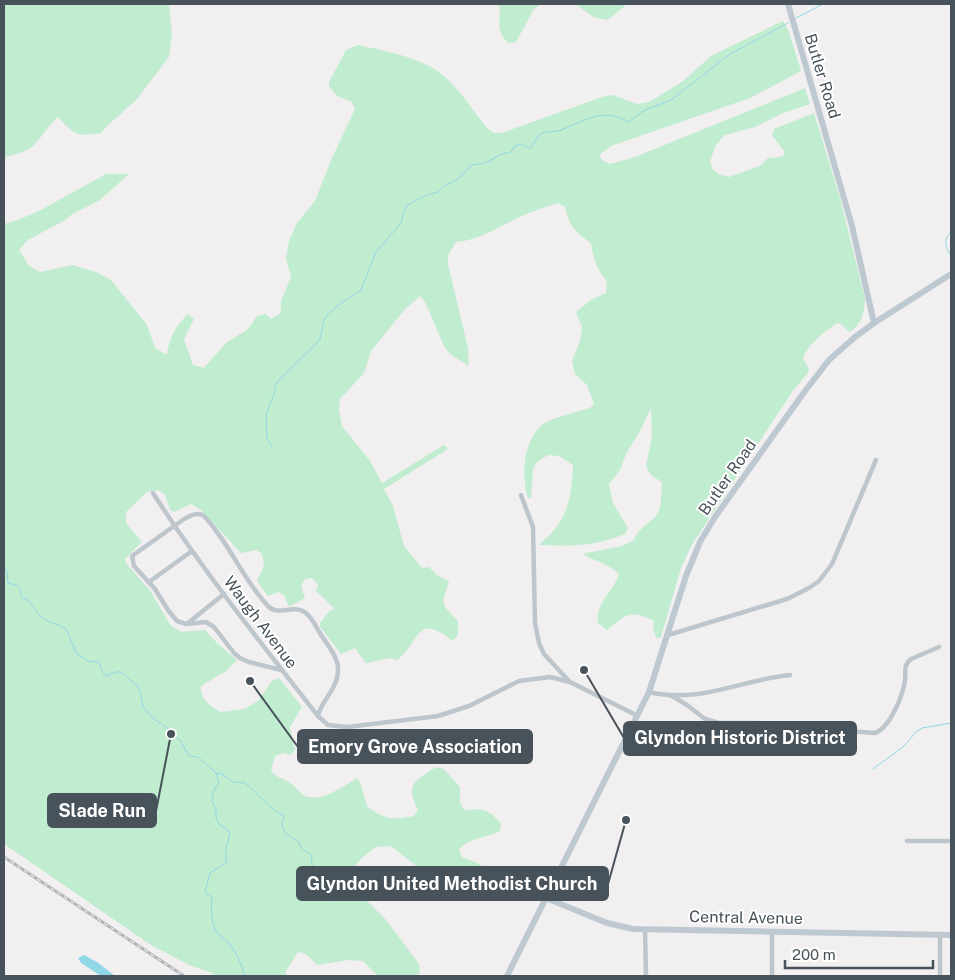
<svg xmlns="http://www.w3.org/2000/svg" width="955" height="980" viewBox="0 0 955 980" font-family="'Public Sans',sans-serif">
<rect width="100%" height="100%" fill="#f1efef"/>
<g fill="#c0eccf">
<path d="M 4,4 L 169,4 L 172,34 L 169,57 L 137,99 L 106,127 L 101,133 C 76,137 75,135 58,117 C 48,125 43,136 34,145 C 27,152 14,155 4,157 Z"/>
<path d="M 499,4 L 541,4 L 534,9 L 516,42 L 508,43 C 494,29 502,21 499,4 Z"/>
<path d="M 575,4 L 627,4 L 608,20 C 588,18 591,13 575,4 Z"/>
<path d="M 783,21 L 789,32 L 801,71 L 750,98 L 611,146 L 599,155 L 603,161 L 610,164 L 635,157 L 805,88 L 810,104 L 783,113 L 755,127 L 725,135 L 716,145 L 710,161 L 712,168 L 718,174 L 729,177 L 760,166 L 768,158 L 780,157 L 784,155 L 784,151 L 772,135 L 774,129 L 814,113 L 840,198 L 865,299 C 864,313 862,325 849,332 L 841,324 L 837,323 C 823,333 810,342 803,358 L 809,369 L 808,373 L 792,392 L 691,546 L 681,568 L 661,637 L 657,639 L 653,629 L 654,621 C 630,609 626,615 607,630 L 598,623 C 595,603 614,591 619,574 C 612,566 593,560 582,554 L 622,546 L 634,540 C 640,525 655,522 659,510 C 662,502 661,490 662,482 L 652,476 L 646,467 L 652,435 L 651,408 L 640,431 L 626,454 L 620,470 L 609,484 L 613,503 L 628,528 L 625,534 C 592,547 574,546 539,545 C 568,521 571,501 573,465 L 559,456 L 548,455 L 537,462 L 533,469 L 531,498 L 528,498 C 521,476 523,441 542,425 C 548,419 580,411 590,408 L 594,404 L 587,385 L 575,374 L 572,361 L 580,341 L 582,327 L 576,312 L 591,300 L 606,293 L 607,281 C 597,270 593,258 591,243 C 575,232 569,225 565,207 L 558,203 C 549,206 538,209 529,213 C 503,223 485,239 456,242 L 448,255 L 448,264 L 468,348 L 469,366 L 450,354 L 445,348 L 425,302 L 420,296 L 405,309 L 371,351 L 364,373 L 340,399 L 339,410 L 342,426 L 370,461 L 382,483 L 444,445 L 448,449 L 384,489 L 393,506 L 404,546 L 422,568 L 429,567 L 438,576 L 449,581 C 442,605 439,602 458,621 L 458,635 L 453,641 C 415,611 421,642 397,660 L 390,658 L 366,663 L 355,648 L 341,654 L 320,627 L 320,623 L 329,611 L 335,609 L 316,591 L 318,584 L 312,578 L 305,579 L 301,586 L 305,598 L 289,607 L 284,595 L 279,592 L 268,596 L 257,581 L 264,566 L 262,554 L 256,550 L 241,553 L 201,510 L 191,504 L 174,512 L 170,510 L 165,495 L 158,490 L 147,492 L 126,512 L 126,523 L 142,542 L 125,559 L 126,563 L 151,592 L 171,626 L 182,632 L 205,630 L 217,643 L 237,660 L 226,671 L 201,686 C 199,699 212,707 221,712 L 244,709 L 258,701 L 272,681 L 279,678 L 302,707 L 290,727 L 295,750 L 290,755 L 283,753 L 275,756 L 271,770 C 277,779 282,777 290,783 C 296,786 300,793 305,796 C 321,803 344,786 357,778 L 361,785 L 367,806 C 385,820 392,820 414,816 L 418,810 C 405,783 414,782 436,767 L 444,769 L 460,787 L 460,803 L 464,810 C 485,809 486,808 501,823 L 500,831 C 487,838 467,838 459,850 L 462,857 L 477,863 L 483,867 L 482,882 L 478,898 L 471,898 L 443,874 L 429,872 L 415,865 L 391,846 L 376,847 L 364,856 L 353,868 L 353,875 L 363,897 L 386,920 L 419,964 L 420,972 L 417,976 L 378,976 L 363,961 L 348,960 L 317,965 L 306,954 L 298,952 L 286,971 L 285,976 L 215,976 L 212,973 L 189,965 L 151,945 L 4,844 L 4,224 L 18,220 L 41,210 L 106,174 L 129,174 L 100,200 L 71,215 L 65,220 L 28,240 L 19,250 L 29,266 L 40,272 L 72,265 L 96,272 L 111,280 L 147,325 L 155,348 L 167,355 C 169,338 175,327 188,314 L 194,319 L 184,339 L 193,365 L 204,368 L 226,343 L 248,329 L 257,316 L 266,314 L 271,319 L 281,313 L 281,301 L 291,277 L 286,258 L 289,241 L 297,223 L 315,201 L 332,158 L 355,109 L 352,102 L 337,96 L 329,86 L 329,82 L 346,50 L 358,45 C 381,50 407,55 429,66 C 454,79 470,107 487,128 L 494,133 L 502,133 L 605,96 L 613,95 L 637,104 L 649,102 L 682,82 L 711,56 Z"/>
</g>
<polygon fill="#90d7e6" points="84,955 97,962 115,976 101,976 81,963 78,958"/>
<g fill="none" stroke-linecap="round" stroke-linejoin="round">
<g stroke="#90d7e6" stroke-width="1">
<polyline points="796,18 823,4"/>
<path d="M 951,232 C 942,240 946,248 951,256"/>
<path d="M 272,447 L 267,439 L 266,415 L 275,391 L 275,386 L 279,380 L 316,344 L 320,339 L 324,320 L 327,315 L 337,306 L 361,290 L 376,252 L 401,223 L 404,211 L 408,205 L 424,196 L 438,192 L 443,187 L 458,179 L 472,165 L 485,163 L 502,154 L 511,152 L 515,146 L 520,144 L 530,148 C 535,144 536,136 542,133 C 547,131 553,132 558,131 C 584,122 602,106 629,122 L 643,111 L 671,100 L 730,54 L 788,23"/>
<path d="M 4,568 L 7,572 L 8,583 C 20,587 20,583 21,597 C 25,599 29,600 31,604 C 35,609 38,615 44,619 C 51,623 59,624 66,629 C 67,630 75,651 77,654 L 90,662 L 96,661 L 100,664 L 102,671 L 106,676 L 116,672 L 121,672 L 137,686 L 140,692 L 143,707 L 153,718 L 167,728 L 171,734 L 180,740 L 189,756 L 198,757 L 216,773 L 219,783 C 213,789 209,802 216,808 L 216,818 L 219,824 L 228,830 L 230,834 L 226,848 L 226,863 L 210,873 L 205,892 L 212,897 C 211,906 211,922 216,931 C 218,936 224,938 227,941 C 236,951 241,964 245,976"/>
<polyline points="873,769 903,747 916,732 922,728 951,723"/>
<path d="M 216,773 L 222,774 L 233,782 L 245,783 C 258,793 269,809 284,816 C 284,818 282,821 282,824 C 282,833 293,838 299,842 C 300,850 306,850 311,855 L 313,872 L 317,884 L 331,901"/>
</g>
<g stroke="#bec6cd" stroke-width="4.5">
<path d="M 153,493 C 203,571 261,643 318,716 L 328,725 L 347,727 L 438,716 L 469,706 L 519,681 L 550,677 L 570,682 L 638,716"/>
<polyline points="521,495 533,527 535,623 539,643 544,654 569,681"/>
<polyline points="149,582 192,551"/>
<polyline points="188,623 224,594"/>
<polyline points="668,635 787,599 809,588 819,581 832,564 876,460"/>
<path d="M 281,670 L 249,662 L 240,658 L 234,653 L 214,627 L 206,622 L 186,624 L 177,621 L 168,610 L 155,589 L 134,566 L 132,556 L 184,519 C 190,516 196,512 203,515 C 229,542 242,578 267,605 C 277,617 290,605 303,611 C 311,615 316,627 321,635 C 336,656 346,668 330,693 C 325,701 320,707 318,716"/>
<path d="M 649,692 C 700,704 740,680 790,675"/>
<path d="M 672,696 L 687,705 L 705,719 L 719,723 L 757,723 L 794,727 L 875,733 C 890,728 903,695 905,680 C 906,671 903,665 911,659 L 939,647"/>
<polyline points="907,841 951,841"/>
<polyline points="645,930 646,976"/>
<polyline points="772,932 772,976"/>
<polyline points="940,976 940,934"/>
</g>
<g stroke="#bdc8d1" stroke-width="6">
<polyline points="788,4 852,226 874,323"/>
<polyline points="546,898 607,923 633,929 951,935"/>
<polyline points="507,976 649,692 686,576 700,542 715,517 805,391 829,360 855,337 874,323 951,274"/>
</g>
<g stroke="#b1b4b8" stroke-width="3">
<polyline id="rail" points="4,857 184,976"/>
</g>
<use href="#rail" stroke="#fff" stroke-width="1" stroke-dasharray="4" stroke-linecap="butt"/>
</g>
<g text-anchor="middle" stroke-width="4" stroke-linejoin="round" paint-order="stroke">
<g font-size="16" fill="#48525b" stroke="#fff">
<text transform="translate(823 76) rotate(73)" y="6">Butler Road</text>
<text transform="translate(727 477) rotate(-55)" y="6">Butler Road</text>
<text transform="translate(261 622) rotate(53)" y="6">Waugh Avenue</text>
<text transform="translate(746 917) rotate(1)" y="6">Central Avenue</text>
</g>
</g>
<path fill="none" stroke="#48525b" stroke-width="2" d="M584 670L624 738M250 681L298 747M171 734L156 811M626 820L608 884"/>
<g fill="#48525b" stroke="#fff" stroke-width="2">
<circle cx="584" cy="670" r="5"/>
<circle cx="250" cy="681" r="5"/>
<circle cx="171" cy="734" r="5"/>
<circle cx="626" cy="820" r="5"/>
</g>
<g fill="#48525b" stroke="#48525b" stroke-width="2">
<rect x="624" y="722" width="232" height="33" rx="5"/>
<rect x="298" y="730" width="234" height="33" rx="5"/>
<rect x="48" y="794" width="108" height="33" rx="5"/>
<rect x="297" y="867" width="311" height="33" rx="5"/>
</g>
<g font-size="18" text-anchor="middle" font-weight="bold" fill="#fff">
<text x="740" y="744">Glyndon Historic District</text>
<text x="415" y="753">Emory Grove Association</text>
<text x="102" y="817">Slade Run</text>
<text x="452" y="890">Glyndon United Methodist Church</text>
</g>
<rect width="955" height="980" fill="none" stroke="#48525b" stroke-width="10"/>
<path d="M785 960v8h148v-8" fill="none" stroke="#48525b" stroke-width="2.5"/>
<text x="792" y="960" font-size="15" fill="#48525b" stroke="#ffffff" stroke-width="4" paint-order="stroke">200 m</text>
</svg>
